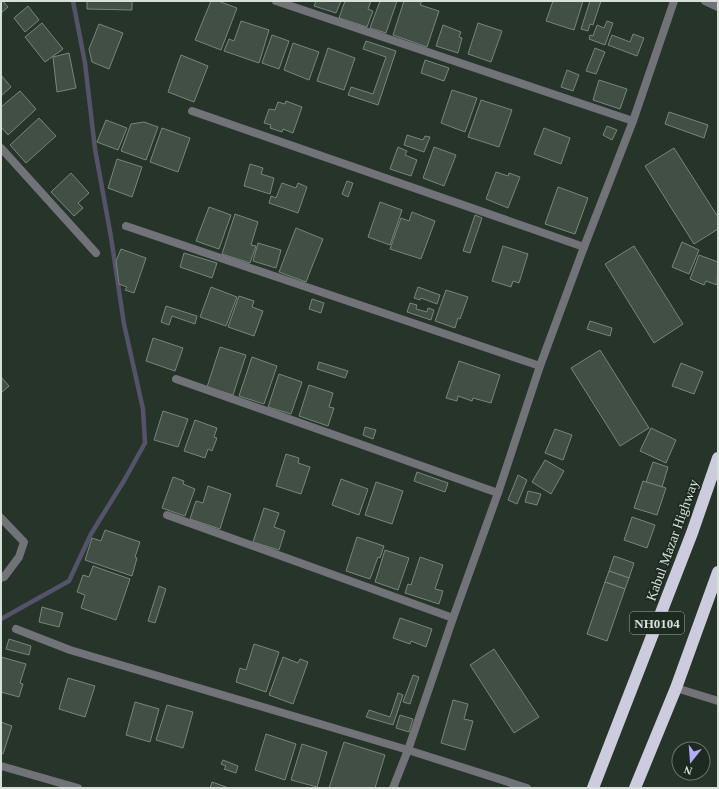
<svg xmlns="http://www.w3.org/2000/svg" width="719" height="789" viewBox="0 0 719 789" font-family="'Times New Roman',serif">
<rect width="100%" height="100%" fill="#27342a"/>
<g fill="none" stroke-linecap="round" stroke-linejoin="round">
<polyline stroke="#55536a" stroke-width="4.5" points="1,619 69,581 91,534 125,479 145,443 143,409 124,324 111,237 95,149 85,63 73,1"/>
</g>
<g fill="#424f44" stroke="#77867a">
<polygon points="1,1 3,1 8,7 1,13"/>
<polygon points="87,1 132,1 132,10 87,9"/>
<polygon points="211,1 218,1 237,8 221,50 195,40"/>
<polygon points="316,1 341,1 336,13 314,6"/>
<polygon points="345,1 371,1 368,9 373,11 367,27 339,18"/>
<polygon points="380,1 397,1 386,33 370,28"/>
<polygon points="404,1 422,1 420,5 439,11 427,47 393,35"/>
<polygon points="553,1 583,1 574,30 546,21"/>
<polygon points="590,1 601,1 593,25 590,24 588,31 581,29"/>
<polygon points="28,6 39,20 25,32 14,18"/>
<polygon points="241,21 269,30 259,63 224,51 229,39 234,41"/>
<polygon points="607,21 613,23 605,45 589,39 590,35 593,36 597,25 604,28"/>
<polygon points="42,23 63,49 45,62 25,37"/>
<polygon points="478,23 502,31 491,62 468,54"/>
<polygon points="99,24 123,33 109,69 92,62 89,49"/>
<polygon points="443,25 461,32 459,37 462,38 458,53 436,46"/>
<polygon points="633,34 644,38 637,56 608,45 612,35 630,42"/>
<polygon points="272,35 289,41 279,69 262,63"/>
<polygon points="366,41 396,51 378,105 348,95 351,87 373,94 386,57 363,49"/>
<polygon points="293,43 319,52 309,80 284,70"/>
<polygon points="328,48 355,58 344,90 317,81"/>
<polygon points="595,48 605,52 596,74 586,71"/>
<polygon points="69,53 76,88 57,92 53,57"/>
<polygon points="181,55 208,66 194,102 168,92"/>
<polygon points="425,60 449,68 444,81 421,73"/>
<polygon points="567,70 579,75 573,91 561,87"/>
<polygon points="1,75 11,87 1,96"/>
<polygon points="599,80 627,89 620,109 593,100"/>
<polygon points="452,90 477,98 465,132 441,123"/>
<polygon points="20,91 36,109 8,135 1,127 1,107"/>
<polygon points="481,100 512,110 499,147 468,137"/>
<polygon points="286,101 302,107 293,133 283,129 282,132 270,128 271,125 264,123 269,109 275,110 278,102 285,104"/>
<polygon points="669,112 708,125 704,138 665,124"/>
<polygon points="39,118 56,136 26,163 10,145"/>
<polygon points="106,120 127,128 118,150 97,142"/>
<polygon points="144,122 158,127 146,160 121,151 131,124"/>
<polygon points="607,126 617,130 612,140 603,135"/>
<polygon points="162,128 190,138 178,172 150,162"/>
<polygon points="544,128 570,138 561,164 534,154"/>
<polygon points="407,135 423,140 425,136 430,137 424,152 404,145"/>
<polygon points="398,147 407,151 405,155 417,160 411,176 390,169"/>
<polygon points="434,147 456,155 444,186 423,178"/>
<polygon points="674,148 718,217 718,229 694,244 645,166"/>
<polygon points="117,159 142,167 132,197 108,188"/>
<polygon points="250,164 263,168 261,174 274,178 270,194 244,186"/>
<polygon points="496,172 508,176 509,173 520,177 508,208 486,199"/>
<polygon points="71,173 89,193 78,203 83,208 74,216 51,192"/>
<polygon points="347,181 353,183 348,197 342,194"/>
<polygon points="282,183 296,188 298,183 307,187 298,213 269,203 271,196 276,198"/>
<polygon points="558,187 588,198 575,234 545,224"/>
<polygon points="380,202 402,210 390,245 368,237"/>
<polygon points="209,207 231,215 219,249 196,241"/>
<polygon points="412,212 435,221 421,259 390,249 401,218 409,221"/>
<polygon points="235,214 258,222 251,245 256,246 250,263 222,254"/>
<polygon points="475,215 482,218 470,253 463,251"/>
<polygon points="296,228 323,239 306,282 279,272"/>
<polygon points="682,242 699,250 689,274 672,267"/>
<polygon points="258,243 281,250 276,268 253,261"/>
<polygon points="503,246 528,254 519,283 513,281 511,287 492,281"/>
<polygon points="634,246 683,324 654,343 605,264"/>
<polygon points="121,249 146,258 134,293 125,290 127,287 119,284 116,261"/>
<polygon points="184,253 217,263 212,278 180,267"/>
<polygon points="699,255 718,262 717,285 706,281 704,285 690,279"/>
<polygon points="211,287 237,297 226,326 200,317"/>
<polygon points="418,287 440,295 437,304 421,298 420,300 414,298"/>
<polygon points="446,290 468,297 460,319 458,318 455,328 435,321"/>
<polygon points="239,296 254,301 252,307 263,311 254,336 228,327"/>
<polygon points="312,299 324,303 321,313 309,309"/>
<polygon points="410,303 417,305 416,309 427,312 428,308 434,310 431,320 407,312"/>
<polygon points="166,306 197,316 195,324 172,316 169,325 161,322"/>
<polygon points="590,321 612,328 610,336 587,329"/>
<polygon points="153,338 183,348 175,371 146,361"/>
<polygon points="220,347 246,355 233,395 207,387"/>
<polygon points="600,350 649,428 620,446 571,368"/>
<polygon points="252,357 277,366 264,404 239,396"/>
<polygon points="459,361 500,375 491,403 473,398 472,401 458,396 457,401 446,398"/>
<polygon points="319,362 348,371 345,378 317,369"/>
<polygon points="681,363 703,372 694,394 672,386"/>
<polygon points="279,374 302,382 291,414 268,407"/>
<polygon points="1,377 9,386 1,393"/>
<polygon points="309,385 333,393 329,407 334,408 328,426 299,416"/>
<polygon points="163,411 188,419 178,447 154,440"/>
<polygon points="195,420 217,428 214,437 217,438 212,451 208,449 205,458 184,451"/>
<polygon points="365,427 376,430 373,439 363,435"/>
<polygon points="651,428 676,440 666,463 640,451"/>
<polygon points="555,429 572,435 563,460 545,453"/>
<polygon points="286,454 299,458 298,463 310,467 301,494 276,486"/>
<polygon points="545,460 564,471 551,494 532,482"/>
<polygon points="653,462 668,467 662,487 646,482"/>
<polygon points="417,472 448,483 445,492 414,481"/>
<polygon points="518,475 527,480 517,504 508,500"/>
<polygon points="173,477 184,481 183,484 195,489 185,516 162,508"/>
<polygon points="341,479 368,489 359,515 332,505"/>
<polygon points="643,481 666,488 657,515 634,508"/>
<polygon points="376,482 403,491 392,524 365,515"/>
<polygon points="208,486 231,494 220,529 190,519 196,501 203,503"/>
<polygon points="528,491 541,494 537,505 525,502"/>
<polygon points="264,508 279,513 274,527 285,531 279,550 253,542"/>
<polygon points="632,517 655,525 647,548 624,540"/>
<polygon points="105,530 140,542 135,557 137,558 132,576 85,560 92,538 101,541"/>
<polygon points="357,537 384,546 380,558 378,557 370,579 346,571"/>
<polygon points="385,550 409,558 398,590 375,582"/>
<polygon points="614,556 634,563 629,578 609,571"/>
<polygon points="420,557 443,565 435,589 443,591 439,604 405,593 408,584 411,585"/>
<polygon points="93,566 130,579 116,620 81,608 85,595 77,592 83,575 89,577"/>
<polygon points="609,571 629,578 625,589 605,582"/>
<polygon points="605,582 625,589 607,641 587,634"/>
<polygon points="159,586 166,589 155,623 148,621"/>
<polygon points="42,607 63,613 59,627 39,622"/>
<polygon points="400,618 432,629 426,647 411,641 410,644 393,638"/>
<polygon points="9,639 31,646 29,655 6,649"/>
<polygon points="254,644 279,652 266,692 236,682 240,668 246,670"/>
<polygon points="494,649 539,717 514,733 470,665"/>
<polygon points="1,657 26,664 20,683 23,684 19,697 1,692"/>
<polygon points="283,657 298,663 300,659 308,662 293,704 269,695"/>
<polygon points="413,675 419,677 410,704 403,702"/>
<polygon points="68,678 95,686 85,717 59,709"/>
<polygon points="398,693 403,695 393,725 366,717 369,710 390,717"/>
<polygon points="453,700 468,704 464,719 473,721 465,750 441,743"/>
<polygon points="135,702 159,709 150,742 126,735"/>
<polygon points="167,705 193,712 183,748 156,740"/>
<polygon points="400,715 413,719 409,732 396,728"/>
<polygon points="1,722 12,726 3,754 1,753"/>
<polygon points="266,734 296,744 285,780 255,770"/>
<polygon points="344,742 385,755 375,788 329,788"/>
<polygon points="302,744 327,752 317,787 291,780"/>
<polygon points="223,760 238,766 236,773 224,769 226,766 221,764"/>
<polygon points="212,782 229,788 210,788"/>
</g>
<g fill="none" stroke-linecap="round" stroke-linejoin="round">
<g stroke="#727279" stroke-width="8">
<polyline points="276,1 633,121"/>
<polyline points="705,1 718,7"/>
<polyline points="192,111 584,247"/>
<polyline points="1,148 96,253"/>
<polyline points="126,226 540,366"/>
<polyline points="176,379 498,493"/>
<polyline points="167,515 453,618"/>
<polyline points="1,518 24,542 19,557 4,577 1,578"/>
<polyline points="16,629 70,650 408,750 527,788"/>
<polyline points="676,688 718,701"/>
<polyline points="1,766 78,788"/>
<polyline points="393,788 408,750 453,618 498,493 540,366 584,247 633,121 674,1"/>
</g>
<g stroke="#cdccde" stroke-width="12">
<polyline points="593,788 692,533 718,458"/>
<polyline points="635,788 676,688 718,572"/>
</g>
</g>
<g text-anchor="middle" stroke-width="3.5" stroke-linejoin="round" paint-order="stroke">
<rect fill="#1d2a20" stroke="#a0a9a2" stroke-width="1" x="630" y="612" width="54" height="22" rx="3"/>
<g font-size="13" font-weight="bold" fill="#d8e0da">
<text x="657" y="628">NH0104</text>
</g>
<g font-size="14" fill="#d8e0da" stroke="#1d2a20">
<text transform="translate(672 540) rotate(-70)" y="5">Kabul Mazar Highway</text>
</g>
</g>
<rect width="719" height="789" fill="none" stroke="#d8e0da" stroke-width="4"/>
<g transform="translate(691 761) rotate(197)"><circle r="19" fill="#1d2a20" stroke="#68736a"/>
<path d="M0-3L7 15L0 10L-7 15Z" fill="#b5acf8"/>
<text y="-6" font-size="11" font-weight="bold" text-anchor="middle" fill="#d8e0da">N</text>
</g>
</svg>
